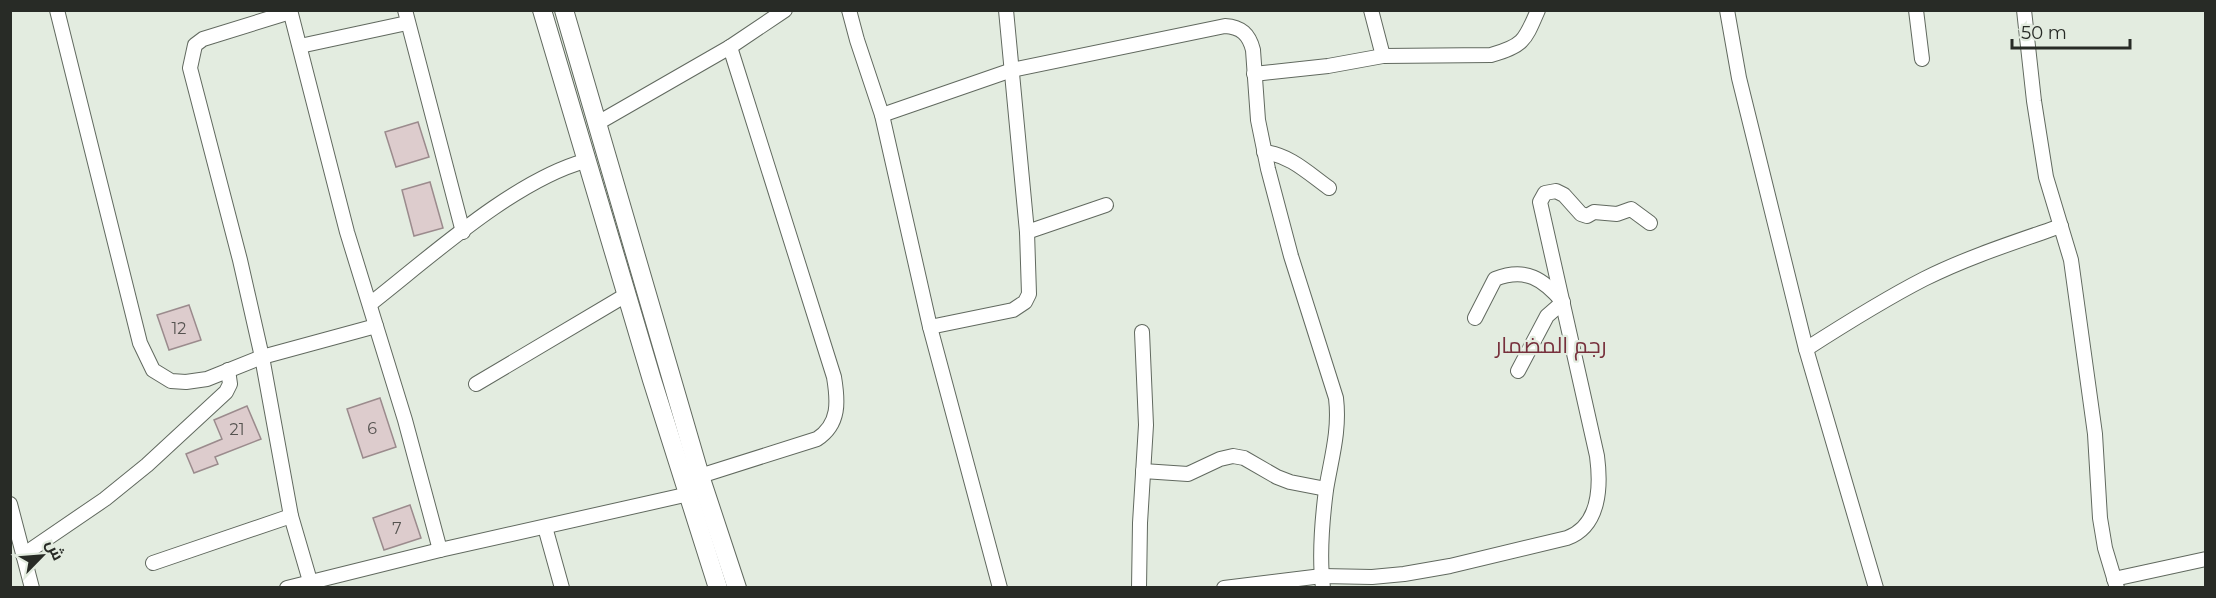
<svg xmlns="http://www.w3.org/2000/svg" width="2216" height="598" viewBox="0 0 2216 598" font-family="Montserrat,Cairo,sans-serif">
<rect width="100%" height="100%" fill="#e3ece0"/>
<g fill="#ddcccd" stroke="#9b8b8d" stroke-width="1.5">
<polygon points="418,122 429,157 396,167 385,132"/>
<polygon points="430,182 443,228 414,236 402,190"/>
<polygon points="189,305 201,340 169,350 157,315"/>
<polygon points="380,398 396,447 363,458 347,409"/>
<polygon points="247,406 261,439 215,457 218,464 194,473 186,454 222,439 214,420"/>
<polygon points="410,505 421,538 384,550 373,518"/>
</g>
<g fill="none" stroke-linecap="round" stroke-linejoin="round">
<g stroke="#61695f" stroke-width="16">
<g id="street">
<polyline points="57,10 140,343 153,370 171,381 186,382 207,379 262,357 376,326"/>
<polyline points="290,10 347,232 405,420 440,550"/>
<polyline points="405,10 463,232"/>
<polyline points="849,10 857,40 882,115 930,327 1000,588"/>
<polyline points="1371,10 1383,56"/>
<polyline points="1727,10 1739,78 1806,349 1876,588"/>
<polyline points="1916,10 1922,59"/>
<polyline points="2024,10 2034,101 2046,177 2071,260 2095,434 2100,518 2105,548 2117,588"/>
<polyline points="290,12 203,39 195,45 190,68 240,260 262,357 291,516 310,581"/>
<polyline points="300,46 407,23"/>
<path d="M 1254,74 L 1328,66 L 1383,56 L 1491,55 C 1524,46 1525,40 1538,10"/>
<path d="M 882,115 L 1012,70 L 1225,26 C 1241,27 1249,34 1253,50 L 1258,120 L 1268,169 L 1291,256 L 1336,398 C 1340,431 1331,459 1326,490 C 1322,521 1319,557 1323,588"/>
<polyline points="596,124 730,47 785,10"/>
<path d="M 1264,152 C 1290,155 1308,173 1329,188"/>
<polyline points="1027,232 1106,205"/>
<path d="M 370,304 C 429,258 513,181 585,161"/>
<path d="M 1475,318 L 1495,279 C 1526,267 1543,279 1563,302 L 1547,316 L 1518,371"/>
<polyline points="930,327 1013,310 1025,302 1029,294 1027,232 1006,10"/>
<path d="M 1806,349 C 1845,324 1883,300 1924,279 C 1968,257 2015,242 2061,226"/>
<polyline points="476,384 626,295"/>
<polyline points="1143,471 1188,474 1220,459 1233,456 1244,458 1277,477 1290,482 1326,489"/>
<path d="M 700,476 L 817,439 C 840,424 838,401 834,377 L 730,47"/>
<polyline points="10,504 32,588"/>
<polyline points="545,527 562,588"/>
<polyline points="23,555 105,499 147,465 226,392 230,384 228,370"/>
<polyline points="153,563 291,516"/>
<polyline points="2114,579 2206,559"/>
<polyline points="287,588 440,550 689,494"/>
<polyline points="1139,588 1140,523 1146,425 1142,332"/>
<path d="M 1224,588 L 1322,576 L 1372,577 L 1404,574 L 1450,566 L 1567,538 C 1600,526 1601,486 1597,456 L 1540,202 L 1545,193 L 1556,191 L 1564,195 L 1581,214 L 1587,216 L 1594,212 L 1617,214 L 1631,209 L 1650,223"/>
</g>
</g>
<g stroke="#61695f" stroke-width="20">
<g id="secondary">
<polyline points="542,10 652,380 718,588"/>
<polyline points="564,10 700,476 737,588"/>
</g>
</g>
<use href="#street" stroke="#fff" stroke-width="14"/>
<use href="#secondary" stroke="#fff" stroke-width="18"/>
</g>
<g text-anchor="middle" stroke-width="4.5" stroke-linejoin="round" paint-order="stroke">
<g font-size="16" fill="#555350">
<text x="179" y="334">12</text>
<text x="372" y="434">6</text>
<text x="237" y="435">21</text>
<text x="397" y="534">7</text>
</g>
<g font-size="22" fill="#77303c" stroke="#e3ece0">
<text x="1551" y="353">رجم المضمار</text>
</g>
</g>
<rect width="2216" height="598" fill="none" stroke="#282b26" stroke-width="24"/>
<g transform="translate(42 556) rotate(65)" stroke="#e3ece0" stroke-width="4.5" paint-order="stroke">
<path d="M0-4.5L10 22L0 15L-10 22Z" fill="#282b26"/>
<text y="-9" font-size="16" font-weight="bold" text-anchor="middle" fill="#282b26">ش</text>
</g>
<path d="M2012 39v9h118v-9" fill="none" stroke="#282b26" stroke-width="3"/>
<text x="2021" y="39" font-size="18" fill="#282b26" stroke="#e3ece0" stroke-width="4.5" paint-order="stroke">50 m</text>
</svg>
